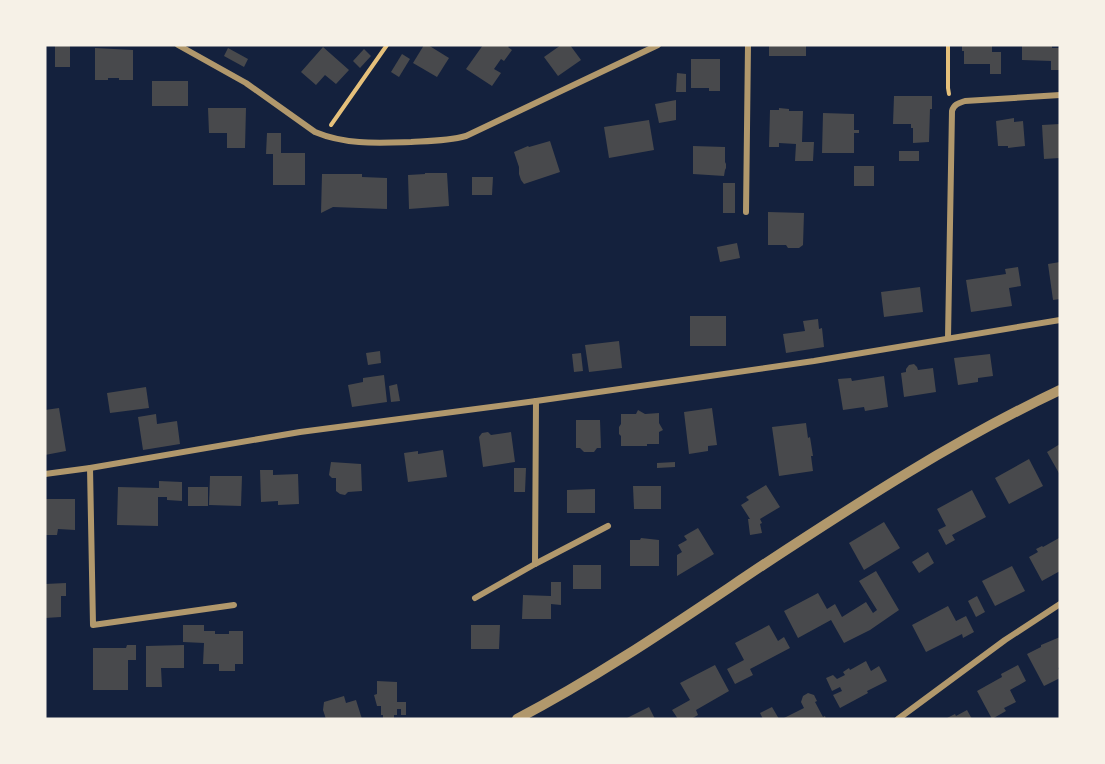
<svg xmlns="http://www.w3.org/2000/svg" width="1105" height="764" viewBox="0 0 1105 764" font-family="Arial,sans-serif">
<rect width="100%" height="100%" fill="#14213d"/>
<g fill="#48494c">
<rect x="55" y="45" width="15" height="22"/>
<polygon points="424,45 428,45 449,58 437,77 413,63"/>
<polygon points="483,45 510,45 508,47 512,50 504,61 501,59 494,69 501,73 492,86 466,69"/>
<polygon points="561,45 570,45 581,60 558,76 544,57"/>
<rect x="769" y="45" width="37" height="11"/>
<polygon points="962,45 992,45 992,52 1001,52 1001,74 990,74 990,64 964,64 964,51 962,51"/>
<polygon points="1022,45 1052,45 1052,48 1060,48 1060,70 1051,70 1051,61 1022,60"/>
<polygon points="323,47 349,70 336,84 325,75 316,85 301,72"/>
<polygon points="95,48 133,50 133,80 119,80 119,78 108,78 108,80 95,80"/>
<polygon points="228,48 248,59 244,67 224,56"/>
<polygon points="364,49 371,56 360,68 353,61"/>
<polygon points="402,54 410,59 399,77 391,72"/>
<polygon points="691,59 720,59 720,91 709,91 709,88 691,88"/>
<polygon points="677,73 686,74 686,92 676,92"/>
<rect x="152" y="81" width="36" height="25"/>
<polygon points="894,96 932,96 932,109 930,109 929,142 913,143 913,128 911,128 911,124 893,124"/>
<polygon points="676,100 676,120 659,123 655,104"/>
<polygon points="208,108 246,108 245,148 227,148 227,133 209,133"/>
<polygon points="779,108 789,109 789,111 803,111 802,142 814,142 813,161 795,161 796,144 779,143 779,147 769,147 770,110 779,110"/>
<polygon points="823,113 854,114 854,130 859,130 859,133 854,133 854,153 822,153"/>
<polygon points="1014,118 1014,122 1023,121 1025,146 1008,148 1008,146 998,146 996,121"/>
<polygon points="649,120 654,150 609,158 604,127"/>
<polygon points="1060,124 1060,158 1044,159 1042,125"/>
<polygon points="267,133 281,133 281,153 305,153 305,185 273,185 273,154 266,154"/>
<polygon points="550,141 560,172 524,184 521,180 519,174 519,167 514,152 528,146 529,147"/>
<polygon points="693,146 725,147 725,162 726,164 726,168 725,170 724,176 693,174"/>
<rect x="899" y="151" width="20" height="10"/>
<rect x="854" y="166" width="20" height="20"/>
<polygon points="425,173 447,173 449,206 409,209 408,175 425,174"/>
<polygon points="322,174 362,174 362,177 387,178 387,209 333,207 321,213"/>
<polygon points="472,177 493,177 492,195 472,195"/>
<rect x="723" y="183" width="12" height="30"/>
<polygon points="768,212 804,213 803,245 799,248 788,248 786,245 768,245"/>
<polygon points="737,243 740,258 720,262 717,247"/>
<polygon points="1060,262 1060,299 1053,300 1048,264"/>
<polygon points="1018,267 1021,286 1009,288 1012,306 971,312 966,280 1006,274 1005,269"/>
<polygon points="920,287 923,312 884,317 881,292"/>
<rect x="690" y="316" width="36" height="30"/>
<polygon points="818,319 819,329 822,328 824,347 786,353 783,334 805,331 803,321"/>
<polygon points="619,341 622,368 589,372 585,345"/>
<polygon points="380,351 381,363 368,365 366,353"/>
<polygon points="581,353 583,371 574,372 572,354"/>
<polygon points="990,354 993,376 978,378 978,382 958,385 954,358"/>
<polygon points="914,364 917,367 918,370 933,368 936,392 904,397 901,373 906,372 906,369 909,365"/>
<polygon points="384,375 387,402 352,407 348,385 363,382 363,378"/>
<polygon points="884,376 888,407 865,411 864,407 843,410 838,379 851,378 852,381"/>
<polygon points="397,384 400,401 391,402 389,386"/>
<polygon points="146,387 149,408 110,413 107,393"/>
<polygon points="59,408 66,451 45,455 45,410"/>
<polygon points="712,408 717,445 708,446 708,451 689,454 684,412"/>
<polygon points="638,410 645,414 659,413 659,423 663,430 659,432 659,444 647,444 647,446 621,446 621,436 619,434 619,427 621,424 621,414 636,414"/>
<polygon points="156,414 157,424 177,421 180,444 143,450 138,417"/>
<polygon points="576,420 600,420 601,448 597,448 594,452 584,452 580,448 576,448"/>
<polygon points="806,423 808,438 810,437 813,456 811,456 813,471 779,476 772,427"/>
<polygon points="488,432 491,435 511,432 515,462 483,467 479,437 482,433"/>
<polygon points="1060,444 1060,475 1047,452"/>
<polygon points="443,450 447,477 408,482 404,453 418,451 418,454"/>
<polygon points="1029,459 1043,486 1009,504 995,478"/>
<polygon points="331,462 361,464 362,491 348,492 345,495 340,494 336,491 336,478 332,478 329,475"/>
<polygon points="675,462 675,467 657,468 657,463"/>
<polygon points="514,468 526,468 525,492 514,492"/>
<polygon points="260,470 273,470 273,475 298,474 299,504 278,505 278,501 261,502"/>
<polygon points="210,476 242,476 241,506 209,505"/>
<polygon points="159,481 182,482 182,501 167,500 167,497 158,497 158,526 117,525 118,487 159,488"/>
<polygon points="766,485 780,507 760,519 762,523 760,524 762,533 750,535 748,519 750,519 741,505 749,500 746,497"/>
<polygon points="633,486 661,486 661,509 634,509"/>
<rect x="188" y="487" width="20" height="19"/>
<polygon points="595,489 595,513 567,513 567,490"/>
<polygon points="972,490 986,517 952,535 955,540 946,545 938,530 946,526 937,509"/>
<polygon points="45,499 75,499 75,530 58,529 57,535 45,535"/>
<polygon points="884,522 900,548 864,570 849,543"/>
<polygon points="698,528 714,554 677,576 677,555 682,552 678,545 687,540 684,536"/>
<polygon points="641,538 659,540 659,566 630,566 630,540 640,540"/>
<polygon points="1059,538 1060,541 1060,571 1042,581 1029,557 1038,552 1036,549 1042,546 1043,547"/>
<polygon points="928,552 934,563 919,573 912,562"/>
<rect x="573" y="565" width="28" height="24"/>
<polygon points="1012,566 1025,591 995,606 982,581"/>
<polygon points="876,571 899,610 870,630 844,643 831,620 798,638 784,611 818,593 827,609 835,604 842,617 866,602 873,613 877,610 859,581"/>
<polygon points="551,582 561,582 561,605 551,604 551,619 522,619 523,595 551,596"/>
<polygon points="66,583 66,596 61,596 61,617 45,618 45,584"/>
<polygon points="977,596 985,612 976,617 968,601"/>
<polygon points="948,606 956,621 966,616 974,632 963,638 962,634 926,652 912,625"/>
<polygon points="183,625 204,625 204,631 215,631 215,634 229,634 229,631 243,631 243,664 235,664 235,671 219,671 219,664 203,664 204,643 183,642"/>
<polygon points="471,625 500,625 499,649 471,649"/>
<polygon points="769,625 778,641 784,637 790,648 750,669 753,675 735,684 727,669 744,660 735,643"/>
<polygon points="1060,637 1060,667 1058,668 1060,672 1060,678 1044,686 1027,654 1041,647 1041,645"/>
<polygon points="127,645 136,645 136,660 128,660 128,690 93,690 93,648 126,648"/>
<polygon points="184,645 184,668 161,668 162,687 146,687 146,646"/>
<polygon points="866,661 871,671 879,666 887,681 867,691 868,693 840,708 833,695 842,691 840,687 832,691 826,678 833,675 837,679 845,675 843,672 849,668 850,670"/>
<polygon points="715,665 729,691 696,710 698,715 691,719 678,719 672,710 690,700 680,683"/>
<polygon points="1018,665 1026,681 1010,690 1016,702 1004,708 1006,711 992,719 977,691 1002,677 1001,674"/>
<polygon points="377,681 397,682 397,702 406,702 406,715 401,715 401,709 397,709 397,715 394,715 394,719 383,719 383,715 381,715 381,706 377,706 374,695 377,694"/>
<polygon points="808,693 814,695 817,701 815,702 823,717 825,716 826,719 782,719 804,708 801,702 803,696"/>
<polygon points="344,696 346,703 356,700 362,719 326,719 323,710 324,702"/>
<polygon points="649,707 655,719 625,719"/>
<polygon points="772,707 779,719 763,719 760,713"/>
<polygon points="967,710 972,719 945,719 955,714 956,716"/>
</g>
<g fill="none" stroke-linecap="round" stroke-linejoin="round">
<g stroke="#e5c07b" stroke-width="4">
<polyline points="948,45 948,88 949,94"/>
<polyline points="331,125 387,45"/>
</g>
<g stroke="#b1986c" stroke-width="6">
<path d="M 178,45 L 246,83 L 315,132 C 346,145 378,143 411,142 C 430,141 448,141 466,136 L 658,45"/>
<polyline points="746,212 748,45"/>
<path d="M 948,338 L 952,111 C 954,104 959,103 965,101 L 1060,95"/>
<polyline points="536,401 535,564 608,526"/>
<polyline points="90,468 93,625 234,605"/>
<polyline points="45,474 90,468 300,432 536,401 814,361 1060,320"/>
<polyline points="475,598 535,564"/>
<polyline points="898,719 1005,640 1060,604"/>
</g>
<path stroke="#b1986c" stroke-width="10" d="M 517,719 C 603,674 682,619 763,565 C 859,502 956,439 1060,390"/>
</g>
<rect width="1105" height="764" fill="none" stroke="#f6f1e7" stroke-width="93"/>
</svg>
